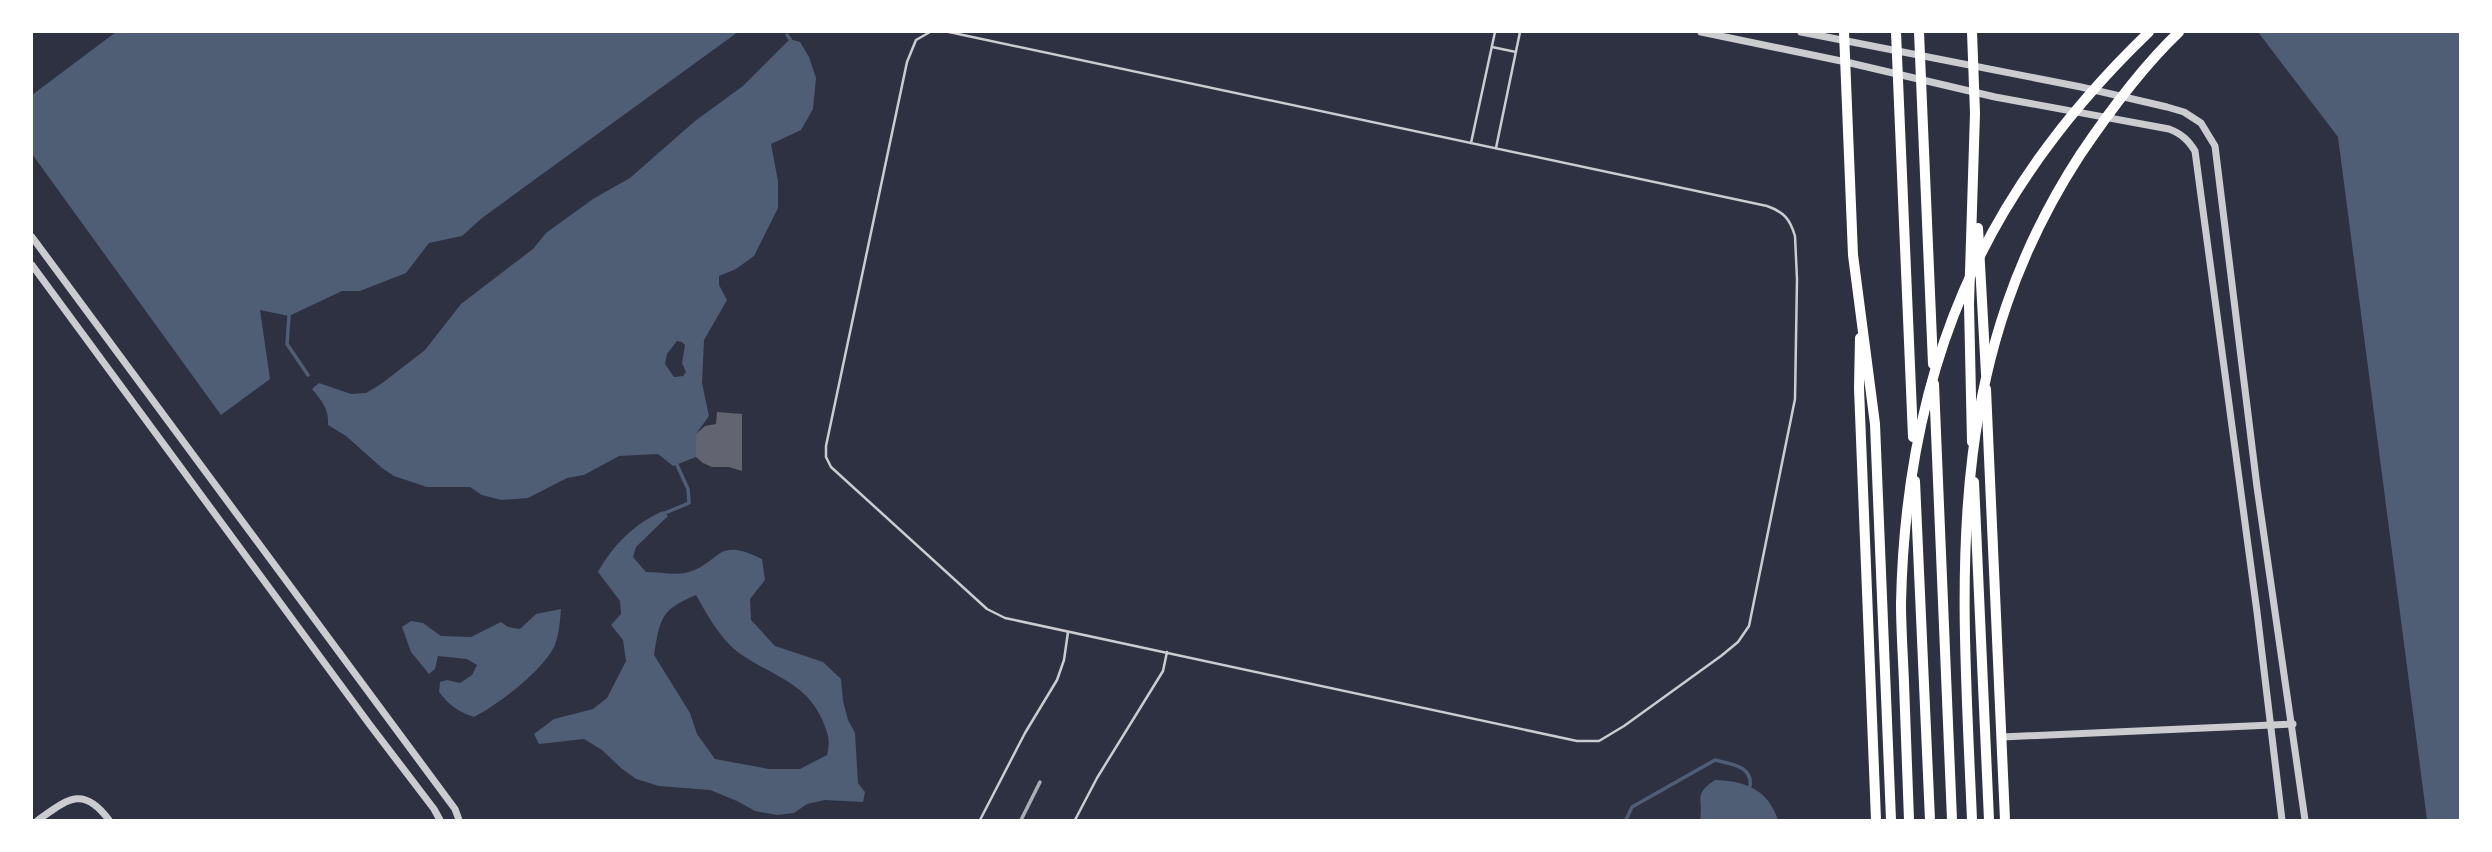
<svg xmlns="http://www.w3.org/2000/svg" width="2492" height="852" viewBox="0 0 2492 852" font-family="'Source Serif 4',serif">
<rect width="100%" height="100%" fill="#2d3142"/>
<g fill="#4f5d75" fill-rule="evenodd">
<polygon points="116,32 738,32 482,218 462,236 429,243 406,273 360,291 342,291 289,316 260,310 270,379 221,415 32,154 32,95"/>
<polygon points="2258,32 2460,32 2460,820 2427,820 2338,137"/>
<path d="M 790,39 L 800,42 L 809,57 L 816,78 L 813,109 L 801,130 L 771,144 L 778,181 L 778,208 L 754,256 L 736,269 L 719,276 L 719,285 L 727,300 L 704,340 L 702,383 L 709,416 L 696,434 L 696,457 L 673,466 L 658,454 L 619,456 L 584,475 L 567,478 L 528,498 L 501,500 L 482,495 L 470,487 L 427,487 L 394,476 L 382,468 L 346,436 L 328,425 C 329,409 322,401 312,389 L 319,383 L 351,394 L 366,393 L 381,384 L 425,350 L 461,304 L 533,249 L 546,233 L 593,199 L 630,178 L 695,121 L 743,86 ZM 677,341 L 682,342 L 685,345 L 682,363 L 686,372 L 683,376 L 674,377 L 665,364 L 667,354 Z"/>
<path d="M 663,511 L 668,516 L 636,547 L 633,557 L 646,572 C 658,572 674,575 685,573 C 722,564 714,535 762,559 L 765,580 L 750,599 L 751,620 L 775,646 L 823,662 L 841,679 L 843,701 L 848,720 L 855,733 L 858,783 L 865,792 L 863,802 L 825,800 L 807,804 L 794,813 L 777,815 L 755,811 L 737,801 L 710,790 L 659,786 L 636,779 L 621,768 L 602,750 L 584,739 L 539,744 L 534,734 L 554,719 L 593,709 L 607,698 L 626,661 L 623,640 L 611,625 L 621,614 L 620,601 L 598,572 C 614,544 634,524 663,511 ZM 696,595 C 708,616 722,642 742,655 C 774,677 808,683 824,724 C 829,736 830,742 827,755 L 800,769 L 769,769 L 715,759 L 697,734 L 690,713 L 654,655 C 660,619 660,610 696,595 Z"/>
<path d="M 561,609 C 560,621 559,636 554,647 C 542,671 498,705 474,717 C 458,712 449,705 439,692 L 440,682 L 447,680 L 460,683 L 472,675 L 477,665 L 467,659 L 438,656 L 435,669 L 429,674 L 411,652 L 402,627 L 411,621 L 423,623 L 441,636 L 471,637 L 501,622 L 508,627 L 520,629 L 536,614 Z"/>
<path d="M 1715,780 C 1745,781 1768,789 1778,820 L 1700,820 C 1704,799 1692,795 1715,780 Z"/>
</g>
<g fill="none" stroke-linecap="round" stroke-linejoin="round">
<g stroke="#4f5d75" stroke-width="3.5">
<polyline points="787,35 790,39"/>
<polyline points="289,316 287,344 308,375"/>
<polyline points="665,513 689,503 688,489 677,465"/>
<path d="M 1626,820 L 1632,807 L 1715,760 C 1731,764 1753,766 1750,786"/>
</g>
</g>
<polygon fill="#626471" points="717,412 742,414 742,471 729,467 712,467 703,463 696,457 696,434 705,426 716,424"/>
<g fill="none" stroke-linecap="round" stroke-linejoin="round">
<g stroke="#caccd0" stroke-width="2.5">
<path d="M 930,32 L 916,40 L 907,62 L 826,446 L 826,457 L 831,467 L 987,609 L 1005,618 L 1577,741 L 1599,741 L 1624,726 L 1721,656 L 1738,642 L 1749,626 L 1795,399 L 1797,279 L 1795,236 C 1790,219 1784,212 1767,206 L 949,32"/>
<polyline points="1492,47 1516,52"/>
<polyline points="1471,143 1495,32"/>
<polyline points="1496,148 1520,32"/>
<polyline points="980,820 1025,733 1057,680 1064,660 1068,632"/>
<polyline points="1075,820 1097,778 1163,671 1167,652"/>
</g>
<g stroke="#caccd0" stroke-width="7">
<path d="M 1701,32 L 1846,62 L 1995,97 L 2169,129 C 2182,134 2188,140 2195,151 L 2257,612 L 2282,820"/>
<polyline points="1801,32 2081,87 2167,107 2184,112 2201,123 2215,146 2257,487 2305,820"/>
<polyline points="32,237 455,809 459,820"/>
<polyline points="32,265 370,725 434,809 440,820"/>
<polyline points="2002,737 2293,724"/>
<path d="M 38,820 C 68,799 83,785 109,820"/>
</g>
<g stroke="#fff" stroke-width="10">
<polyline points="1844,32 1853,255 1875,424 1891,820"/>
<polyline points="1972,32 1975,113 1969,304 1972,442"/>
<polyline points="1978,228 1986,374"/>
<polyline points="1860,338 1859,388 1876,820"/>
<polyline points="1986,389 2005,820"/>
<polyline points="1974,482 1989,820"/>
</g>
<g stroke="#fff" stroke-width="10">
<polyline points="1896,32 1913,437"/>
<polyline points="1919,32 1933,364"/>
<polyline points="1934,384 1952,820"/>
<polyline points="1915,481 1930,820"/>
<path d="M 1909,820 C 1907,775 1906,729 1904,683 C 1903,656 1901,629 1901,603 C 1906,370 1981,193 2149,32"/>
<path d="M 1972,820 C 1962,579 1941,369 2080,155 C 2109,112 2141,68 2179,32"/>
</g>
<polyline stroke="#abadb3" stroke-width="3.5" points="1021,820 1040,782"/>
</g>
<rect width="2492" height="852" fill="none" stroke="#ffffff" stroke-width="66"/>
</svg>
